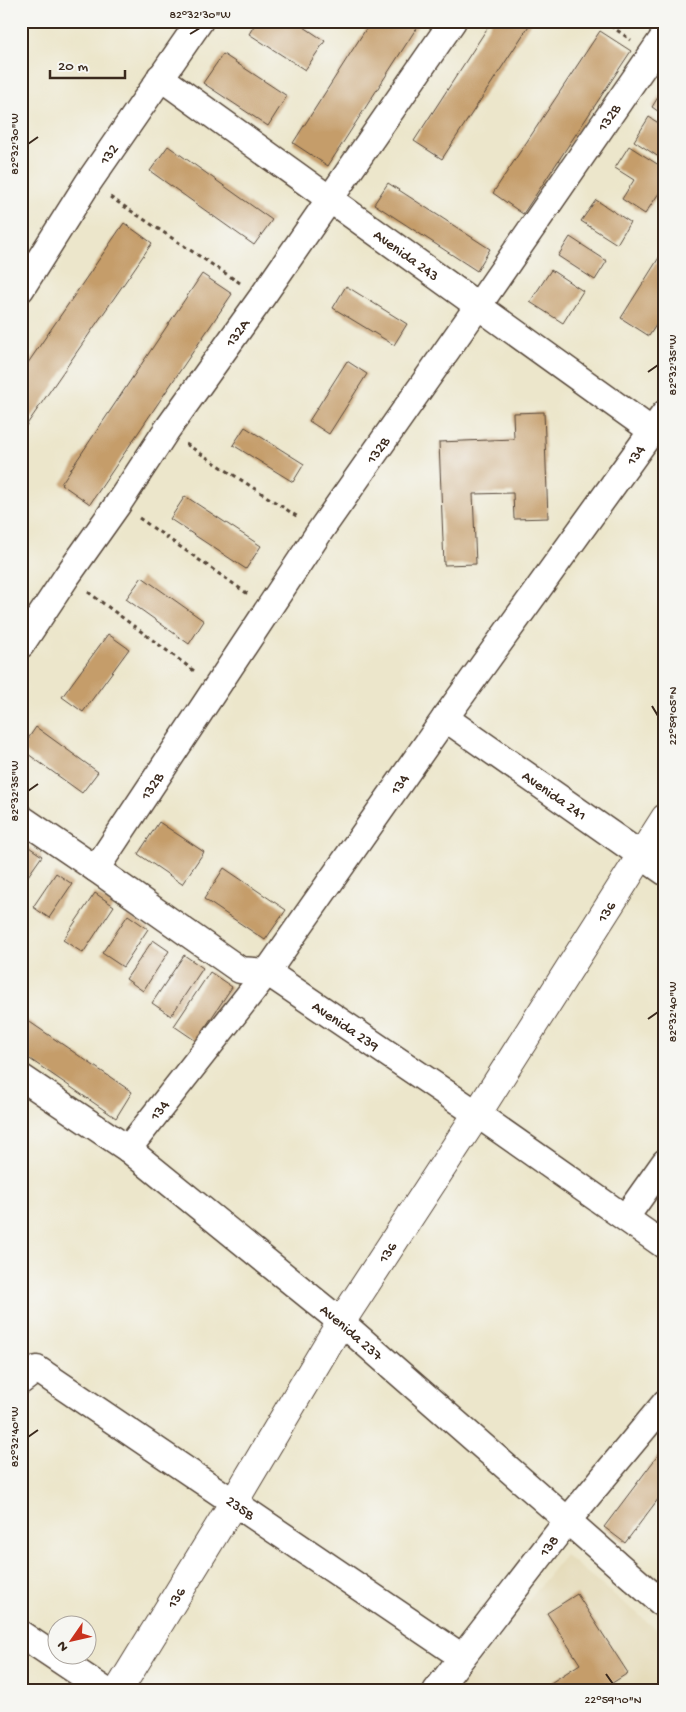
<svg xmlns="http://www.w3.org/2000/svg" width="686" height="1712" viewBox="0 0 686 1712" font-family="'Gochi Hand',sans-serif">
<rect width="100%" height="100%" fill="#f6f6f2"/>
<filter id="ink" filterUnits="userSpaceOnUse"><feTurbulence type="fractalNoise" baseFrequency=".02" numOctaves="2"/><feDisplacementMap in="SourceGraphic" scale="10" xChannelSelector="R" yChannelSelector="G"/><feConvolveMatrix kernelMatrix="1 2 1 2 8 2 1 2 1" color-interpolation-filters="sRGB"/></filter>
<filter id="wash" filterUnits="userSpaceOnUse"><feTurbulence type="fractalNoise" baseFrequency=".0096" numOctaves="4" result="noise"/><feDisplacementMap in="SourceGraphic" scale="20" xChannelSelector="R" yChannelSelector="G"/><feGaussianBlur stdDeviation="1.12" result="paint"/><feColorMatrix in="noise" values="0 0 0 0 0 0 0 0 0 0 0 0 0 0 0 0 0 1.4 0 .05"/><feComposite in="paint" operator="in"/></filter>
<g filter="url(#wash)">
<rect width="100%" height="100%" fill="#ece6cb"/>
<polygon fill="#e5dbba" points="565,1555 665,1636 665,1691 456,1691"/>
<g id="blocks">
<g fill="#c59d6a">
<polygon points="257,21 295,21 325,41 305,70 249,34"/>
<polygon points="371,21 421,21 328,166 293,143"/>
<polygon points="492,21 532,21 442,159 414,141"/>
<polygon points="600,31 631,51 523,214 493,193"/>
<polygon points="223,54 287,96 268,126 203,83"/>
<polygon points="663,89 665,90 665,116 652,107"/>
<polygon points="649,117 665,127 665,161 634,141"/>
<polygon points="168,146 272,220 254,245 150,171"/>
<polygon points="629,146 665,169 665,184 645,214 622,199 634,180 615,168"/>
<polygon points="388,183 490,249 477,271 374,204"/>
<polygon points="596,200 630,222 617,244 581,221"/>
<polygon points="124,223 152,243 21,433 21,373"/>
<polygon points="570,237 607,261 595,280 558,256"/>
<polygon points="665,248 665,311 649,336 621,318"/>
<polygon points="551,270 583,291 563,323 530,302"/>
<polygon points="202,274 232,294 90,504 61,484"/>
<polygon points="346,286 407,324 394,345 333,308"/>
<polygon points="347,361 367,374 329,434 309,421"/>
<polygon points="544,412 548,518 514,519 513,493 473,494 476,564 444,565 439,442 514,439 513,413"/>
<polygon points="245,427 304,464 293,482 233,445"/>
<polygon points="185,496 261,546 246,569 170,519"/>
<polygon points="142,577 204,621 189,644 126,599"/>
<polygon points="108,634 129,649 83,712 62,697"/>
<polygon points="36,727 98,772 82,793 21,749"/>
<polygon points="159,822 204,852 182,884 138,854"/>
<polygon points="23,843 42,856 21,886 21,845"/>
<polygon points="224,868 286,910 265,940 204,899"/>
<polygon points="56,873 72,884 49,918 33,907"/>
<polygon points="95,893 114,906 83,953 63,940"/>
<polygon points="128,915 148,929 123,967 102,953"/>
<polygon points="153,940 169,951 143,991 126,979"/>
<polygon points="184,955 203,968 171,1016 152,1003"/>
<polygon points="210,972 232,987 196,1041 174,1026"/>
<polygon points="21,1016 132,1092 116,1118 21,1053"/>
<polygon points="665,1446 665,1490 625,1543 604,1527"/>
<polygon points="577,1594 628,1673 606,1687 608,1691 549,1691 546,1686 580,1664 547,1613"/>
</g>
</g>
</g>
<g filter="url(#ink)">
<use href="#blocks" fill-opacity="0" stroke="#564638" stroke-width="1"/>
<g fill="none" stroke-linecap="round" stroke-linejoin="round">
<g stroke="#564638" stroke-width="29">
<g id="minor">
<path id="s1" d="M 160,77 L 652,431"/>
<path id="s2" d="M 21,289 L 88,183 L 200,21"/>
<path id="s3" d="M 21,645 L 67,576 L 118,504 L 166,431 L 262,297 L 453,21"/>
<path id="s4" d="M 445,718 L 665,872"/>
<path id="s5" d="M 21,818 L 96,869 L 240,970 L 267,972 L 477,1114 L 665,1246"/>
<path id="s6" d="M 96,869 L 320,531 L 478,306 L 665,35"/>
<path id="s7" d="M 21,1077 L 128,1149 L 341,1322 L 665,1606"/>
<path id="s8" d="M 128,1149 L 267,972 L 445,718 L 665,413"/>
<polyline points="626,1217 665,1162"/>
<path id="s9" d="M 21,1381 L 37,1369 L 462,1657"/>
<polyline points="21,1634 106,1691"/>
<path id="s10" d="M 436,1691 L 568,1520 L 665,1403"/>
</g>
</g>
<g stroke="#564638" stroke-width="30">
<g id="tertiary">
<path id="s11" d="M 118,1691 L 234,1502 L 341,1322 L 477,1114 L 665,818"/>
</g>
</g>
<g stroke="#564638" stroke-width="3" stroke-dasharray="4 4" stroke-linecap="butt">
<polyline points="604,21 631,40"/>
<polyline points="110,197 240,283"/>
<polyline points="186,444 298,517"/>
<polyline points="139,518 248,594"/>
<polyline points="88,592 197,673"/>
</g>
<use href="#minor" stroke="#fff" stroke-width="26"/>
<use href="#tertiary" stroke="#fff" stroke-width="28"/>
</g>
</g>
<path fill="none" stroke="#3b2a1e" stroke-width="2" d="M 190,34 L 200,28M 28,144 L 38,137M 648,372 L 658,365M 652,706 L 658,716M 28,791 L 38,784M 648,1019 L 658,1012M 28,1437 L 38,1430M 606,1674 L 613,1684"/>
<g text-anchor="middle" stroke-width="4" stroke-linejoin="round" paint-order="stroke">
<g font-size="15" fill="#3b2a1e" stroke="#f6f6f2">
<text dy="5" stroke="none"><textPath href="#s6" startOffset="910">132B</textPath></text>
<text dy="5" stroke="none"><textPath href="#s2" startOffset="161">132</textPath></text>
<text dy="5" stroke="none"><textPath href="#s1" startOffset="304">Avenida 243</textPath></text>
<text dy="5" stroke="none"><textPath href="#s3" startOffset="380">132A</textPath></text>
<text dy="5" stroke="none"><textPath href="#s6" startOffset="505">132B</textPath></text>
<text dy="5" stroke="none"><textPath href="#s8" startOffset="860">134</textPath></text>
<text dy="5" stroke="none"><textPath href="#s8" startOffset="455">134</textPath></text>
<text dy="5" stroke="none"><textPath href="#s6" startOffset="100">132B</textPath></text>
<text dy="5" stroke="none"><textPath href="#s4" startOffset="134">Avenida 241</textPath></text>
<text dy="5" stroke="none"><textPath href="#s11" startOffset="920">136</textPath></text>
<text dy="5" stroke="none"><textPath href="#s5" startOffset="389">Avenida 239</textPath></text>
<text dy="5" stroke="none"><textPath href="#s8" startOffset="50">134</textPath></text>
<text dy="5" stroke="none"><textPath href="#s11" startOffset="515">136</textPath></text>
<text dy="5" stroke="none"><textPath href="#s7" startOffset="418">Avenida 237</textPath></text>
<text dy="5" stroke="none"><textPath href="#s9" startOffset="266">235B</textPath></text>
<text dy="5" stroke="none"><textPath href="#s10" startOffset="184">138</textPath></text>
<text dy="5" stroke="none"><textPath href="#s11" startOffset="110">136</textPath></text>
</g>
</g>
<rect width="686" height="1712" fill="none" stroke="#f6f6f2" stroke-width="55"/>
<g transform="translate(72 1640) rotate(236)"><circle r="24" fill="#f6f6f2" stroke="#aba49d"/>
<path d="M0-4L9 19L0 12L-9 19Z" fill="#c8321e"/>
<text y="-8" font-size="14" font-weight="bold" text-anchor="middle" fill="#3b2a1e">N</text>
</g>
<path d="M50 70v8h75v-8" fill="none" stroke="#3b2a1e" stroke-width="2.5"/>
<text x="58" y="70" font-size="15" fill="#3b2a1e" stroke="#f6f6f2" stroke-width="4" paint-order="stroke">20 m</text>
<rect x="28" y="28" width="630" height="1656" fill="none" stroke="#3b2a1e" stroke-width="2"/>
<g font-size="12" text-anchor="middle" fill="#3b2a1e">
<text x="200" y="18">82°32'30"W</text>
<text transform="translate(14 144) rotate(-90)" y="4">82°32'30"W</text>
<text transform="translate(672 365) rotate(-90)" y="4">82°32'35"W</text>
<text transform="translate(672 716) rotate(-90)" y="4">22°59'05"N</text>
<text transform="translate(14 791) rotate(-90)" y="4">82°32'35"W</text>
<text transform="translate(672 1012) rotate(-90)" y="4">82°32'40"W</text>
<text transform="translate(14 1437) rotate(-90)" y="4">82°32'40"W</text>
<text x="613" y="1703">22°59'10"N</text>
</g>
</svg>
